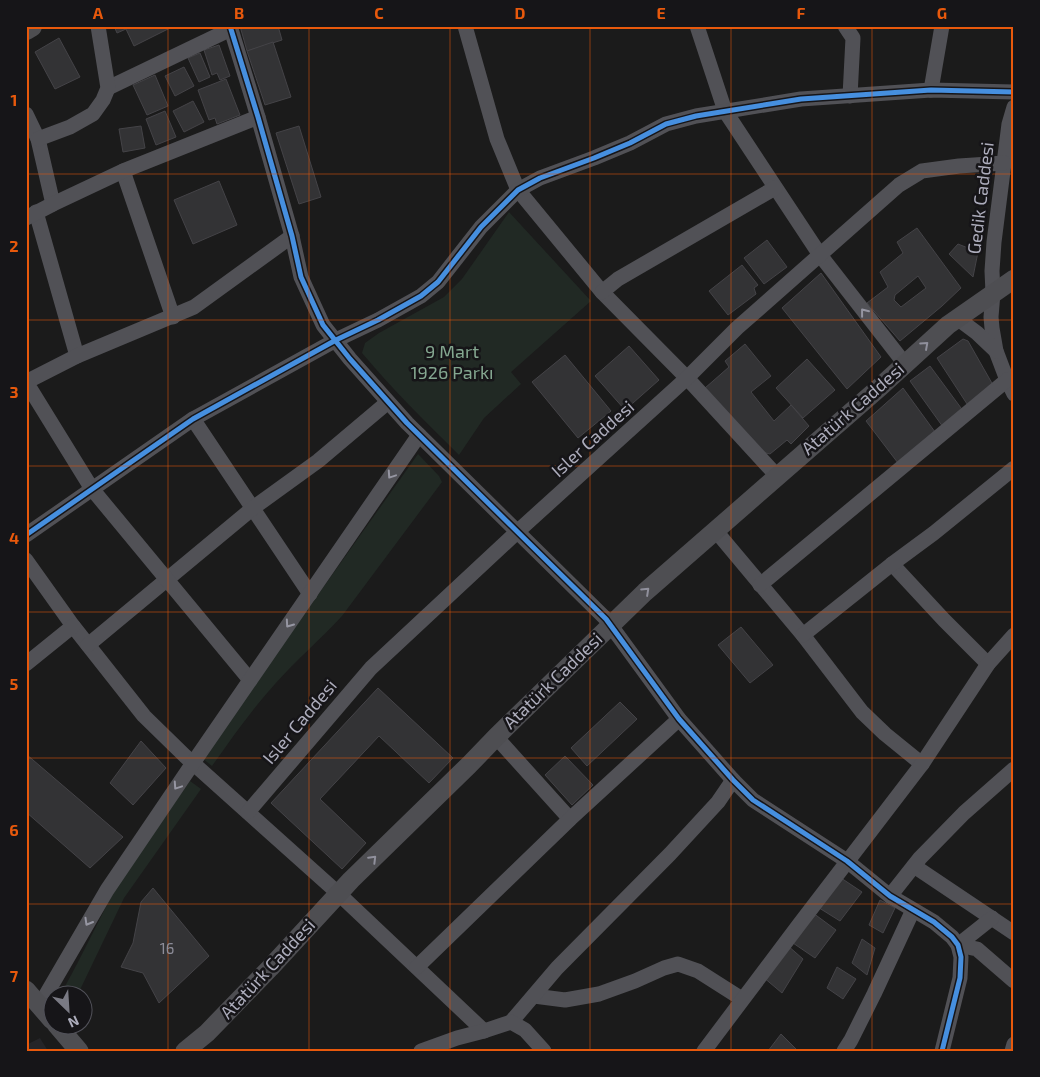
<svg xmlns="http://www.w3.org/2000/svg" width="1040" height="1077" viewBox="0 0 1040 1077" font-family="'Exo 2',sans-serif">
<rect width="100%" height="100%" fill="#1b1b1b"/>
<polygon fill="#252528" points="40,1038 48,1051 26,1051 26,1045"/>
<g fill="#212924">
<path d="M 509,212 L 591,301 L 511,372 L 521,384 L 484,418 L 459,455 C 426,422 392,389 362,353 L 365,343 L 379,333 L 444,297 L 462,279 Z"/>
<path d="M 418,454 L 439,476 L 442,482 L 342,616 C 321,639 296,660 275,684 C 252,709 232,738 212,766 L 202,758 Z"/>
<polygon points="190,781 201,789 124,898 78,994 61,994 77,964 112,895 122,877"/>
</g>
<g fill="#333335" stroke="#444347" fill-rule="evenodd">
<polygon points="114,26 174,26 134,46 126,29 117,33"/>
<polygon points="240,26 278,26 282,40 247,51"/>
<polygon points="59,38 80,77 55,89 35,52"/>
<polygon points="273,42 291,97 265,105 247,51"/>
<polygon points="219,45 230,76 220,80 217,73 212,75 204,50"/>
<polygon points="200,53 210,77 199,82 188,58"/>
<polygon points="184,67 194,86 175,96 165,76"/>
<polygon points="155,75 168,106 147,115 133,85"/>
<polygon points="226,79 240,115 217,124 215,118 209,120 198,90"/>
<polygon points="193,101 204,122 184,132 173,111"/>
<polygon points="165,111 176,137 156,145 146,119"/>
<polygon points="141,126 145,148 123,152 119,129"/>
<polygon points="299,126 321,197 299,204 276,133"/>
<polygon points="219,181 237,225 193,244 174,200"/>
<path d="M 917,228 L 961,288 L 942,306 L 900,341 L 867,303 L 888,287 L 880,272 L 903,253 L 897,242 ZM 918,276 L 926,288 L 901,307 L 894,300 L 895,295 Z"/>
<polygon points="767,240 787,267 764,284 744,258"/>
<polygon points="958,244 978,252 973,277 949,254"/>
<polygon points="742,265 758,285 754,288 756,294 728,315 709,291"/>
<polygon points="821,273 881,357 847,389 782,308"/>
<polygon points="963,339 968,341 993,385 969,407 937,358"/>
<polygon points="745,344 771,376 751,392 774,421 791,405 809,426 791,444 787,440 770,454 762,452 705,388 729,367 725,361"/>
<polygon points="629,346 659,380 625,410 595,376"/>
<polygon points="565,355 611,411 578,438 532,382"/>
<polygon points="807,359 835,390 803,418 776,388"/>
<polygon points="930,366 964,412 943,427 910,381"/>
<polygon points="903,388 935,432 898,463 866,421"/>
<polygon points="741,627 773,665 750,683 718,645"/>
<polygon points="378,688 453,758 429,783 379,736 320,799 366,843 342,869 271,803"/>
<polygon points="620,702 637,719 587,766 571,748"/>
<polygon points="141,741 166,768 133,805 110,783"/>
<polygon points="26,754 123,837 90,868 26,812"/>
<polygon points="565,756 593,785 572,805 545,775"/>
<polygon points="841,878 862,892 840,921 816,906"/>
<polygon points="153,888 209,956 159,1003 143,973 121,967 133,943 141,902"/>
<polygon points="880,900 895,908 883,933 869,925"/>
<polygon points="813,913 836,930 815,958 790,941"/>
<polygon points="862,939 875,948 867,975 852,963"/>
<polygon points="787,945 803,959 782,993 763,977"/>
<polygon points="837,967 856,979 843,999 827,988"/>
<polygon points="781,1034 798,1051 768,1051"/>
</g>
<g fill="none" stroke-linecap="round" stroke-linejoin="round">
<g stroke="#515156" stroke-width="15">
<polyline points="230,26 258,117 292,236 301,277 323,325 350,359 407,423 606,619 679,719 733,780 753,800 847,861 890,896 934,922 952,937 958,945 961,957 960,978 942,1051"/>
<polyline points="465,26 497,139 518,190 602,292 687,378 777,476"/>
<polyline points="697,26 725,111 820,255 905,364"/>
<polyline points="845,26 853,38 850,96"/>
<polyline points="108,88 231,29"/>
<polyline points="931,90 942,26"/>
<polyline points="1014,107 1009,124 994,242 992,271 993,293 991,317 992,328 996,351 1007,380 1014,394"/>
<polyline points="26,114 38,139 53,204"/>
<polyline points="38,139 70,127 93,114 103,100 108,88 98,26"/>
<polyline points="123,171 173,317"/>
<polyline points="36,212 77,356"/>
<polyline points="26,218 53,204 123,171 258,117"/>
<polyline points="602,292 618,279 775,188"/>
<polyline points="957,318 977,333 996,351"/>
<polyline points="193,419 310,594"/>
<polyline points="715,530 803,635 862,712 885,734 922,764"/>
<polyline points="26,535 193,419 336,340 378,320 421,296 438,282 481,227 518,190 540,178 594,158 630,143 666,124 696,116 801,99 931,90 1014,92"/>
<polyline points="26,560 73,626 144,716 185,756 339,894 484,1031"/>
<polyline points="892,564 944,620 988,664"/>
<polyline points="760,585 1007,380 1014,378"/>
<polyline points="803,635 892,564 934,533 1014,468"/>
<polyline points="88,645 253,508 318,461 388,402"/>
<polyline points="26,664 73,626"/>
<polyline points="250,680 92,489 26,382 77,356 194,307 292,236"/>
<polyline points="496,737 570,819"/>
<polyline points="248,812 371,668 517,532 687,378 737,328 899,185 922,171 959,166 1004,163"/>
<polyline points="914,866 1014,933"/>
<polyline points="890,896 920,858 964,813 1014,769"/>
<polyline points="992,918 958,945 977,949 1014,981"/>
<polyline points="417,967 570,819 679,719"/>
<polyline points="534,996 565,1000 599,994 635,981 664,968 678,964 698,971 742,999"/>
<polyline points="40,1005 107,890 193,763 419,435"/>
<polyline points="511,1022 557,968 670,854 718,802 733,780"/>
<polyline points="421,1051 457,1038 484,1031 511,1022 525,1030 544,1051"/>
<polyline points="704,1051 798,926 922,764 988,664 1014,635"/>
<polyline points="844,1051 851,1040 874,994 913,910"/>
<polyline points="1012,1051 1014,1044"/>
</g>
<g stroke="#4e4e52" stroke-width="19">
<polyline points="26,990 52,1020"/>
<polyline points="56,1024 79,1051"/>
<polyline points="185,1051 207,1033 270,968 351,880 469,765 496,737 645,592 880,387 948,325 1014,279"/>
</g>
<polyline stroke="#4e4e51" stroke-width="22" points="26,29 31,26"/>
<g stroke="#161518" stroke-width="8">
<g id="cycleway">
<polyline points="230,26 258,117 292,236 301,277 323,325 350,359 407,423 606,619 679,719 733,780 753,800 847,861 890,896 934,922 952,937 958,945 961,957 960,978 942,1051"/>
<polyline points="26,535 193,419 336,340 378,320 421,296 438,282 481,227 518,190 540,178 594,158 630,143 666,124 696,116 801,99 931,90 1014,92"/>
</g>
</g>
<use href="#cycleway" stroke="#468fdf" stroke-width="5"/>
</g>
<defs><path id="oneway-chevron" d="M-2-3.5L2.5 0L-2 3.5" fill="none" stroke-width="1.6" stroke-linecap="round" stroke-linejoin="round" transform="scale(1.25)"/></defs>
<g stroke="#9696a2">
<use href="#oneway-chevron" transform="translate(864 312) rotate(-128)"/>
<use href="#oneway-chevron" transform="translate(391 475) rotate(124)"/>
<use href="#oneway-chevron" transform="translate(289 624) rotate(125)"/>
<use href="#oneway-chevron" transform="translate(177 786) rotate(124)"/>
<use href="#oneway-chevron" transform="translate(88 922) rotate(120)"/>
</g>
<g stroke="#90909c">
<use href="#oneway-chevron" transform="translate(925 345) rotate(-42)"/>
<use href="#oneway-chevron" transform="translate(646 591) rotate(-43)"/>
<use href="#oneway-chevron" transform="translate(373 859) rotate(-45)"/>
</g>
<path fill="none" stroke="#e8590c" stroke-width="1" stroke-opacity="0.55" d="M 168,26 L 168,1051M 309,26 L 309,1051M 450,26 L 450,1051M 590,26 L 590,1051M 731,26 L 731,1051M 872,26 L 872,1051M 26,174 L 1014,174M 26,320 L 1014,320M 26,466 L 1014,466M 26,612 L 1014,612M 26,758 L 1014,758M 26,904 L 1014,904"/>
<g text-anchor="middle" stroke-width="5" stroke-linejoin="round" paint-order="stroke">
<g font-size="15" fill="#8e8e9a">
<text x="167" y="954">16</text>
</g>
<g font-size="18" fill="#adadbc" stroke="#161518">
<text transform="translate(981 198) rotate(-83)" y="6">Gedik Caddesi</text>
<text transform="translate(853 409) rotate(-41)" y="6">Atatürk Caddesi</text>
<text transform="translate(593 439) rotate(-42)" y="6">Isler Caddesi</text>
<text transform="translate(553 681) rotate(-44)" y="6">Atatürk Caddesi</text>
<text transform="translate(300 722) rotate(-50)" y="6">Isler Caddesi</text>
<text transform="translate(268 969) rotate(-47)" y="6">Atatürk Caddesi</text>
</g>
<g font-size="18" fill="#84a790" stroke="#161518">
<text x="452" y="358">9 Mart<tspan x="452" dy="21">1926 Parkı</tspan></text>
</g>
</g>
<rect width="1040" height="1077" fill="none" stroke="#161518" stroke-width="55"/>
<g transform="translate(68 1010) rotate(155)"><circle r="24" fill="#161518" stroke="#52525a"/>
<path d="M0-4L9 19L0 12L-9 19Z" fill="#7a7a84"/>
<text y="-8" font-size="14" font-weight="bold" text-anchor="middle" fill="#adadbc">N</text>
</g>
<rect x="28" y="28" width="984" height="1022" fill="none" stroke="#e8590c" stroke-width="2"/>
<g font-size="16" text-anchor="middle" font-weight="bold" fill="#e8590c">
<text x="98" y="19">A</text>
<text x="239" y="19">B</text>
<text x="379" y="19">C</text>
<text x="520" y="19">D</text>
<text x="661" y="19">E</text>
<text x="801" y="19">F</text>
<text x="942" y="19">G</text>
<text x="14" y="106">1</text>
<text x="14" y="252">2</text>
<text x="14" y="398">3</text>
<text x="14" y="544">4</text>
<text x="14" y="690">5</text>
<text x="14" y="836">6</text>
<text x="14" y="982">7</text>
</g>
</svg>
